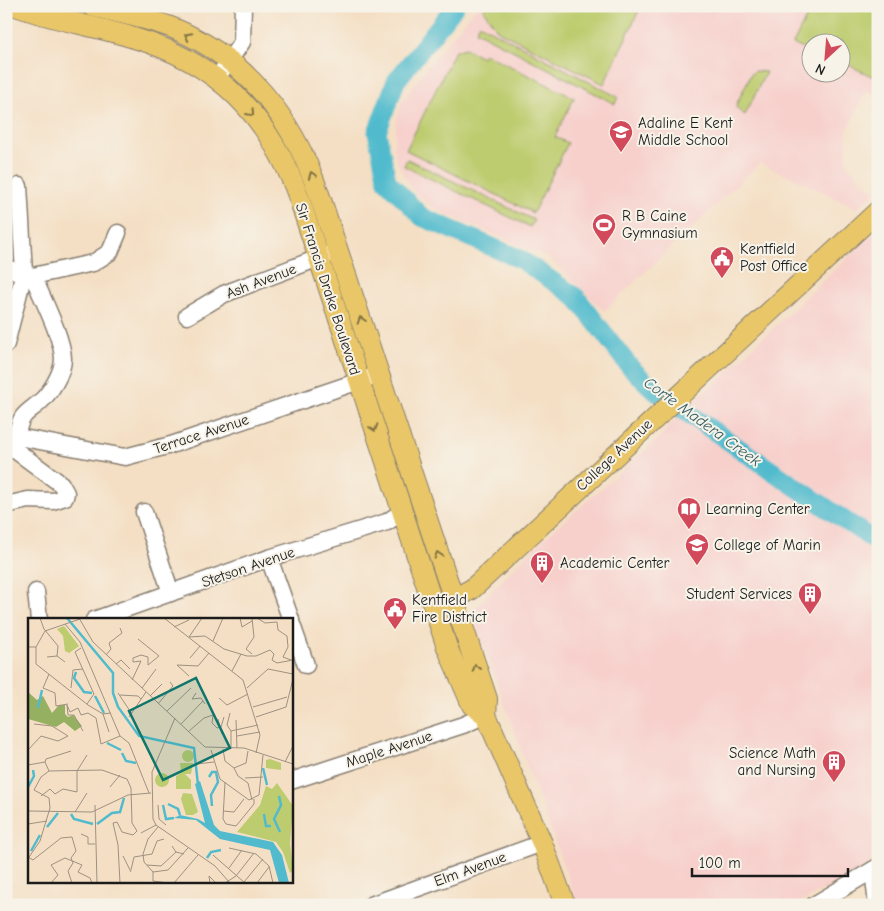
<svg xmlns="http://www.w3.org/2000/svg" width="884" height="911" viewBox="0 0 884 911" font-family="'Comic Neue',sans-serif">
<rect width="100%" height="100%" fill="#f7f3e8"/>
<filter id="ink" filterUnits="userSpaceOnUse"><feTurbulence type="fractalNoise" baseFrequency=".02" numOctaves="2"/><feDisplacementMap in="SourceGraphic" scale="10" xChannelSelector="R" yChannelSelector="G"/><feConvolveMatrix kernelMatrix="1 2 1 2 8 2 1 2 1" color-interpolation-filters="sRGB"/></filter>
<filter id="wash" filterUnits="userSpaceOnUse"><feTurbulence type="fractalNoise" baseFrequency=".0096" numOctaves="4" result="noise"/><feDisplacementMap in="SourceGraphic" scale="20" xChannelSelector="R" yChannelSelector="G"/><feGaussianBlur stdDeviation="1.12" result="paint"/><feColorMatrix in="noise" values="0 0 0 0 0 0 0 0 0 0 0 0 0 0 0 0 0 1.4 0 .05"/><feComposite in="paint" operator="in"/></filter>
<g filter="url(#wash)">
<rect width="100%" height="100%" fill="#f4dfc4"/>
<g fill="#f7d0cc" fill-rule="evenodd">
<path d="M 478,6 L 878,6 L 878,96 L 866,91 L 847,131 L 846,163 L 864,183 L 876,192 L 857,208 L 760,163 L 604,311 L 548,257 L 445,214 L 427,203 L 413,191 L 396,160 L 394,146 L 396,122 L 401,103 L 428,66 ZM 812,42 L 842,42 L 842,72 L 812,72 Z"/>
<polygon points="878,229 878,860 796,905 578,905 479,634 475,620 476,611 479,604 539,543 658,439 686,407 722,377"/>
</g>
<g fill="#bdcc6e" stroke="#6c7445">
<polygon points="486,6 641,6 604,84 498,31 483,9"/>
<polygon points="812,6 878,6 878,79 842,62 842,42 812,42 811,53 793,44"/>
<polygon points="479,24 618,97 615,104 476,31"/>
<polygon points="465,48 482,57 484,53 574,98 555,137 568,143 533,213 406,150 455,51"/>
<polygon points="755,71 766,72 745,115 737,109 736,105 751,74"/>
<polygon points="407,159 534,220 530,227 404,166"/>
</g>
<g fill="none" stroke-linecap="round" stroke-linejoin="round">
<polyline stroke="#51bbcd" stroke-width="19" points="455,6 396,81 377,132 387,181 422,217 520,259 576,297 630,367 655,391 878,543"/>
</g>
</g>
<g filter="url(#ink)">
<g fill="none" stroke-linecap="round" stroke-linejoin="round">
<g stroke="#887e70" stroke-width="19">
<g id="minor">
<polyline points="217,78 242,42 243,6"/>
<path d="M 6,268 L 33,276 C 41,296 63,338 63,359 C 63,373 50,393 40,402 C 35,407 27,411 23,417 C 18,424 15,442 15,450 L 61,484 L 66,493 L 65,497 L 53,501 L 28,500 L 6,505"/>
<polyline points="33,276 93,263 110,252 118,233"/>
<polyline points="187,316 224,294 329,254"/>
<polyline points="6,344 24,273 19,186"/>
<polyline points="18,437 125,457 171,445 371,377"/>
<polyline points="144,512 171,593"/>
<polyline points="269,558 291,620"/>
<polyline points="36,592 39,620"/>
<polyline points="94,620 269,558 387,522 402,512"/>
<polyline points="291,622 306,665"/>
<polyline points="291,781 463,725 486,715"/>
<polyline points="873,870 877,905"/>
<polyline points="371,905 542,843"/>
<polyline points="814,905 878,867"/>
</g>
</g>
<g stroke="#887e70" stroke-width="22">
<g id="major">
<path d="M 16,6 C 54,20 95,26 134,38 C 218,62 270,117 299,198 L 447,647 L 472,705 L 486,715"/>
<path d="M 92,6 C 119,13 147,18 173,28 C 246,58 292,118 318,191 L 487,699 L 486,715 L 542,843 L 565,905"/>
<polyline points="443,605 472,589 878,211"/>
</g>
</g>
<use href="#minor" stroke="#fff" stroke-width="16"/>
<use href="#major" stroke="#e9c769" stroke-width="20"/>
</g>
<defs><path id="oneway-chevron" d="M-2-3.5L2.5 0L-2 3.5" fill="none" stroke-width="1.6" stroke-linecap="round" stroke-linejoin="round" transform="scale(1.25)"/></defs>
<g stroke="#827242">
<use href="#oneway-chevron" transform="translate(188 36) rotate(-153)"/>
<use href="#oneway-chevron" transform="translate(251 113) rotate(49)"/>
<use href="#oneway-chevron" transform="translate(312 175) rotate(-111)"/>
<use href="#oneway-chevron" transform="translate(361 320) rotate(-108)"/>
<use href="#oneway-chevron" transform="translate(374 428) rotate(72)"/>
<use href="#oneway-chevron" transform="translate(438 555) rotate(-108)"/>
<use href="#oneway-chevron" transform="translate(476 668) rotate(-109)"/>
</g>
</g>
<defs>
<g id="school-pin" transform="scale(1.25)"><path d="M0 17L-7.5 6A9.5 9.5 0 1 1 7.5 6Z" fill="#d1495b" stroke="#f7f3e8"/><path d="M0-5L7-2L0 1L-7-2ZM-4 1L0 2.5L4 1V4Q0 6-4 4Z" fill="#fff"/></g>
<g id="stadium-pin" transform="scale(1.25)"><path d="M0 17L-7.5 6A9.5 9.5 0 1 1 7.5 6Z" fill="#d1495b" stroke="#f7f3e8"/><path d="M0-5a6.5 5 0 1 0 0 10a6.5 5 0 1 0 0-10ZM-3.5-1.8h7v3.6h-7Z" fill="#fff"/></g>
<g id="civic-pin" transform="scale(1.25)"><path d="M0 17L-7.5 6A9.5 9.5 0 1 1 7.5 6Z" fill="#d1495b" stroke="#f7f3e8"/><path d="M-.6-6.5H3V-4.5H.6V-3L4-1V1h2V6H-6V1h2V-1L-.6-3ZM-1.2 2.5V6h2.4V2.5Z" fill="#fff"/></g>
<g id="library-pin" transform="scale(1.25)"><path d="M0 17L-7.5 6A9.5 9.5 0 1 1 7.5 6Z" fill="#d1495b" stroke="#f7f3e8"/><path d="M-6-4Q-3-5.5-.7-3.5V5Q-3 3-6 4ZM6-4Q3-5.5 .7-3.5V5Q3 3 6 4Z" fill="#fff"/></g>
<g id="university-pin" transform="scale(1.25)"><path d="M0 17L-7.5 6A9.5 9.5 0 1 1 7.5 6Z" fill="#d1495b" stroke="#f7f3e8"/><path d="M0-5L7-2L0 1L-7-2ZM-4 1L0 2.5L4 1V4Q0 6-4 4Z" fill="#fff"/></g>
<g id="building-pin" transform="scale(1.25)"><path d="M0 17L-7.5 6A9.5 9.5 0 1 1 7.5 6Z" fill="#d1495b" stroke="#f7f3e8"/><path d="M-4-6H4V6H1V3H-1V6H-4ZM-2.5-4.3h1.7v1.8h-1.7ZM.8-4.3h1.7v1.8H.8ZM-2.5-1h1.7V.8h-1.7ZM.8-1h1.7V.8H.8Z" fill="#fff"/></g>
</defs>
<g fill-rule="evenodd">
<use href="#school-pin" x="621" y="132"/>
<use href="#stadium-pin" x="604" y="225"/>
<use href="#civic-pin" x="722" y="258"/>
<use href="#library-pin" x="689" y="509"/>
<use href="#university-pin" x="697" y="545"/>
<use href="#building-pin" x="542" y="563"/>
<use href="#building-pin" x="810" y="594"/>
<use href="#civic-pin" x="395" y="609"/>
<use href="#building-pin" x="834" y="762"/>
</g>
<g text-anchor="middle" stroke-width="4" stroke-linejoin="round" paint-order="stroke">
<g font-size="15" fill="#1c1c1c" stroke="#f7f3e8" text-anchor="start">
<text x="638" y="128">Adaline E Kent<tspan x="638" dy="17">Middle School</tspan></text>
<text x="622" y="221">R B Caine<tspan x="622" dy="17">Gymnasium</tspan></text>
<text x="740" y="254">Kentfield<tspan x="740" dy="17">Post Office</tspan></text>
<text x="706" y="514">Learning Center</text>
<text x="714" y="550">College of Marin</text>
<text x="560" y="568">Academic Center</text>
<text x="792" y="599" text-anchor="end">Student Services</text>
<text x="412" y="605">Kentfield<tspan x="412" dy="17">Fire District</tspan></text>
<text x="816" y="758" text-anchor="end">Science Math<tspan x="816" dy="17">and Nursing</tspan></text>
</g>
<g font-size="15" fill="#1c1c1c" stroke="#f7f3e8">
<text transform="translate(261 281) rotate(-21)" y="5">Ash Avenue</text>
<text transform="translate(328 289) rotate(72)" y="5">Sir Francis Drake Boulevard</text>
<text transform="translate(201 434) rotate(-18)" y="5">Terrace Avenue</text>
<text transform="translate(614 455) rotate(-43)" y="5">College Avenue</text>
<text transform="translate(248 567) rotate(-19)" y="5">Stetson Avenue</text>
<text transform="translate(389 749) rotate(-18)" y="5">Maple Avenue</text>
<text transform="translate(470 869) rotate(-20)" y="5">Elm Avenue</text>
</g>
<g font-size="16" font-style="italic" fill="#315c63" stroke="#f7f3e8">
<text transform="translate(703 421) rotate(36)" y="6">Corte Madera Creek</text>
</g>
</g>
<g transform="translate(28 618)">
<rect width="265" height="265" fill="#f4dfc4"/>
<path d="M 36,8 L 51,28 L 41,35 L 37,33 L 35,18 L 29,11 ZM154 138a6 6 0 1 1 12 0a6 6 0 1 1-12 0ZM 242,141 L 253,145 L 253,152 L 238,150 L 238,142 ZM 152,145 L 165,145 L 163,156 L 157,156 L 163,162 L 163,171 L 148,171 L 148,158 L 153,155 ZM127 162a7 7 0 1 1 14 0a7 7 0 1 1-14 0ZM 249,165 L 265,188 L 262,225 L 265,252 L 262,255 L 255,234 L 248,224 L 209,214 L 232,187 L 238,168 L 244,171 ZM 155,175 L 164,176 L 170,194 L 165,197 L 158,197 L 153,181 Z" fill="#bdcc6e"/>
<path d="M 0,74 L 9,82 L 15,78 L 24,95 L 31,87 L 37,87 L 37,96 L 40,99 L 45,97 L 54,108 L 47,113 L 36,104 L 28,109 L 0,101 Z" fill="#96b061"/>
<path d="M 172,163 L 186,207 L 192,213 L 245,224 L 254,237 L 261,265 L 251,265 L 242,232 L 192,221 L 168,202 L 146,200 L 152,197 L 170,201 L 177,205 L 167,166 Z" fill="#51bbcd"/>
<path fill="none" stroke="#51bbcd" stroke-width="2.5" d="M 39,0 L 85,55 L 85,75 L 90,89 L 111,118 L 166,130 L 170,167M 48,54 L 46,60 L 56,74 L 64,75M 67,78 L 76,95M 10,90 L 14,72M 79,125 L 93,132M 94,135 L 98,143 L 108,145M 235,150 L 239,167M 181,159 L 184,154 L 188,154 L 190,164 L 183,177 L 184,188M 0,169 L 6,158 L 5,152M 251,178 L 253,187 L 246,201 L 252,214M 140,186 L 150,191 L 152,197M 135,187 L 138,201 L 146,200M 43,196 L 46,201 L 65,206M 236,196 L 238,208 L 243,208M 69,206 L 84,195 L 92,194 L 96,180M 19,209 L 30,195M 3,233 L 12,217M 179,240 L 183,234 L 193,232"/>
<path fill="none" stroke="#9e9181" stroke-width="1" d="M 12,0 L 16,11 L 30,28 L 29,38M 51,0 L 65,24 L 177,129 L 216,130 L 265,146M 136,0 L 215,62 L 232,117 L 228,135M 212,0 L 214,9 L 224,3M 224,0 L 226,19 L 218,31 L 224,36M 229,0 L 237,5 L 249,4 L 250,12 L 259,18 L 260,29 L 255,39 L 263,42M 37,6 L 52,24 L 92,118 L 101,125 L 121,175M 146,9 L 161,2M 161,19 L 177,18 L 196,31 L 219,38 L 228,38 L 242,32 L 246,36 L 244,42 L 249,45 L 265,42M 161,19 L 174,0M 185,23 L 195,0M 0,29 L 8,29 L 17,13 L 52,1M 8,29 L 8,46M 53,30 L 47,34 L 66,76 L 59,86M 78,37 L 83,31 L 81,25 L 94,15 L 92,10M 19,39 L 29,38 L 37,44M 162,40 L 172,28M 8,46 L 60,87 L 75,96 L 83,95M 88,46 L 93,42 L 102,51M 204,53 L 213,36M 21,56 L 15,70 L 27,75 L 28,88 L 40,86M 161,58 L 149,47 L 170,48 L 181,35M 104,62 L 113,43 L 105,44 L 105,40 L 113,37 L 120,39 L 120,47 L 131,38 L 110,21M 43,70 L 45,52 L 55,51M 114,70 L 128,51M 219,70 L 240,51 L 265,56M 90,75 L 104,96M 168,75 L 164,81 L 173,80 L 177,86M 92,77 L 110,78 L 113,81M 122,78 L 134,66M 191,80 L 199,87 L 220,76M 130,86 L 145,68 L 142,64M 225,89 L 259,79M 139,93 L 163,70M 202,95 L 199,107 L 203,113M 75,96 L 81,114M 185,97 L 184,105 L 189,110 L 193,109 L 196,99M 101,99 L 118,74M 228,99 L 258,89 L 265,61M 147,100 L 124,154 L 125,201 L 128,207 L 187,248 L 202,265M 190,101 L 194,116M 208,102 L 209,130M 153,106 L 175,83M 55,113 L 46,97 L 40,97 L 39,87 L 42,94 L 50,90 L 53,97 L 60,95 L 68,100 L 73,126 L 92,118M 160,114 L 176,100 L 185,97M 209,118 L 232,114M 203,130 L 203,113 L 230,107M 195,131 L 197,143 L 206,150 L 218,145 L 220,133M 0,132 L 13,118 L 30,123 L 40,118 L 24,108 L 6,106M 183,132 L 192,161 L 221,182 L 231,177 L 235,137M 17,144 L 18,141 L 43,133M 257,144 L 265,128M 169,146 L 186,144M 0,147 L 17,144 L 21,153 L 74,152 L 99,161 L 103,170 L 104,205 L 109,213 L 105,217 L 94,214 L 89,204 L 85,205 L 90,227 L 92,265M 206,150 L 210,158 L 220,165 L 224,182M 217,160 L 235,159M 197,164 L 195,201 L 198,206 L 208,208 L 226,186 L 226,181M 82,169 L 92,157M 13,178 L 22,171 L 27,176 L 35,171 L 49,174 L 49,153 L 59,137M 67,187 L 69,265M 130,187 L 131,201 L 138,207M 0,193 L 64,194 L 100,177 L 123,175M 195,193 L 206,194 L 216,181M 47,194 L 59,175M 0,206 L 19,203M 265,213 L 265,231M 113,215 L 128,207M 53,216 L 60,219 L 60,226 L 67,226M 144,228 L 148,234 L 156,236M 201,230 L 228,236 L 241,248 L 245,265M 185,237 L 217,265M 95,238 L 103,254M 0,239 L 5,242 L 33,220 L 44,219 L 48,233 L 43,240 L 45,245 L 40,253 L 44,265M 1,239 L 12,223 L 22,190 L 21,180 L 6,172 L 13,159 L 21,153M 119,247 L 133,248 L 148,234M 201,250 L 214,232M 103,252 L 106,239 L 124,236 L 129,223 L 136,221M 125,254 L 116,244 L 115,236 L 120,221 L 130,209M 125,254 L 140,252 L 160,230M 125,254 L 125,263 L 140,265M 216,264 L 235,241M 23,265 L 30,257 L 23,247 L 37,240 L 54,247 L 50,254 L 62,260 L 64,265M 146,265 L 170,237M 182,265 L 181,258 L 188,265M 197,265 L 208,258 L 226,235M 229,265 L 241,249"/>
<path fill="#0f766e" fill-opacity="0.15" stroke="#0f766e" stroke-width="2.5" d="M 168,60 L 202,130 L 135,162 L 101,93 Z"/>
<rect width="265" height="265" fill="none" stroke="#1c1c1c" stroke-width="2.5"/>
</g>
<rect width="884" height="911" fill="none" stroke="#f7f3e8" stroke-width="25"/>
<g transform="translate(826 58) rotate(206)"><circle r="24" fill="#f7f3e8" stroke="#9f9d96"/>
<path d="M0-4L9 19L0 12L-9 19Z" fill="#d1495b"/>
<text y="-8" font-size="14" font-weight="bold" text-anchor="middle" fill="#1c1c1c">N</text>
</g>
<path d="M692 868v8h156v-8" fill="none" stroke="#1c1c1c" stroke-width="2.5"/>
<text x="699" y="868" font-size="15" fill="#1c1c1c" stroke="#f7f3e8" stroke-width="4" paint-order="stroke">100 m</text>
</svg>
